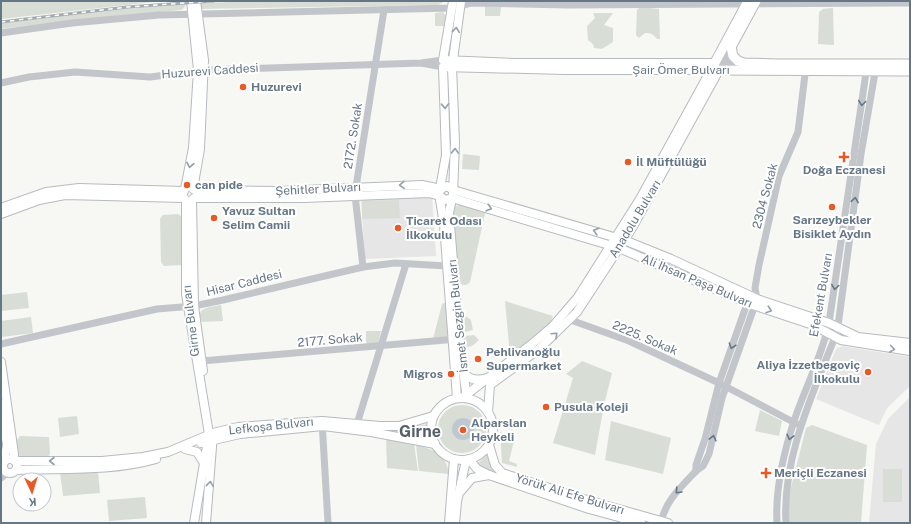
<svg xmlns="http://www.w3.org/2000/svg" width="911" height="524" viewBox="0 0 911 524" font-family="'Public Sans',sans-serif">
<rect width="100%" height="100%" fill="#f7f7f4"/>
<g fill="#e5e6e5">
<polygon points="432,196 436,256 365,259 361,200"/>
<polygon points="842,346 910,357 910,386 887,408 879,425 816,399 836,349"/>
<polygon points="910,397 910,523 869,523 876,444 888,419"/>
</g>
<g fill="#d8ded5">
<polygon points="17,1 162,1 1,19 1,2"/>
<polygon points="263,1 445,1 438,5 199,9 197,3"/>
<polygon points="186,4 184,8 181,10 76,20 1,29 1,23 127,8"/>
<polygon points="485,6 501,7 500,16 485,16"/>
<path d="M 640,7 L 659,9 L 660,39 L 657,39 C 653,34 651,33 645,33 L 639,38 L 636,35 L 637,10 Z"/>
<polygon points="833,8 834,45 818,44 819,12 823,9"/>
<polygon points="443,12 446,16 444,26 435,26 435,13"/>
<polygon points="593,13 613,13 604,25 613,28 613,42 602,49 594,48 593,44 588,40 587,26 595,18"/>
<polygon points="463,154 480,156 479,170 462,169"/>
<polygon points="399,200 400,218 362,219 362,201"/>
<path d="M 464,204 L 486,209 L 470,282 C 466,287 461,285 457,282 L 452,210 L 455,206 Z"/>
<polygon points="178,214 182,217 182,265 164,266 161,262 160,219 163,215"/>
<polygon points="27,292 29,308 1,311 1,295"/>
<polygon points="505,301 553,316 549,326 510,356"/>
<polygon points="447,302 449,338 433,339 442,304"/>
<path d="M 221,305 L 223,321 L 202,322 C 194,307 211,307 221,305 Z"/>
<polygon points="462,313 471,320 473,330 465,332"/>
<polygon points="31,317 33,333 2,337 1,321"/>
<polygon points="366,331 381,331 378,344 366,344"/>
<polygon points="474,335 479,340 472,346 467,347 465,336"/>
<polygon points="582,361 612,373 604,405 595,455 553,443 573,378 566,374"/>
<circle cx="462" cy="429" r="24"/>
<polygon points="760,410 782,421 779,436 755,431"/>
<polygon points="77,416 79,434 60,437 58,418"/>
<polygon points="611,421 671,438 663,474 605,460"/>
<polygon points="428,424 428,437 426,439 379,429 399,429"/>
<polygon points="812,425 867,445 861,523 789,523 788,499 806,428"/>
<polygon points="500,431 502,433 503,441 514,441 509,461 517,464 517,467 502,463"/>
<polygon points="20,436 49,437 50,453 49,456 20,456 18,454 17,440"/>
<polygon points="386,438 414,444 418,471 387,468"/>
<path d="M 416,445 C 433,449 446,454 449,474 L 419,471 Z"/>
<polygon points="487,455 489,457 492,468 501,476 478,469 477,464"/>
<rect x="883" y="469" width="19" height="33"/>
<polygon points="98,472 100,493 63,496 60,473"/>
<polygon points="145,497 147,518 109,521 107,500"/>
</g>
<circle fill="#bfc8ce" cx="463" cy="429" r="11"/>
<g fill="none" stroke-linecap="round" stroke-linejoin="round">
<g stroke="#b6bbc0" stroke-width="10">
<g id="secondary">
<polyline points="453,1 443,60 513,63 715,63"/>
<polyline points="453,60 461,1"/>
<polyline points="452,67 455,142 453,194 449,213 461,357 467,398"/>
<polyline points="185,189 193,148 198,70 191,1"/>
<polyline points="193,189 200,149 204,60 196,1"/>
<polyline points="441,189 447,186 453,190 624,240 671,259 757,299 829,323 858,337 910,343"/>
<polyline points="195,190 279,191 422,185 441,189"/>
<polyline points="194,198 304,198 429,193 440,196 445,200 452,198 619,248 747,303 813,325 841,340 910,351"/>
<polyline points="186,200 186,294 209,434 194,523"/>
<polyline points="192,200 194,306 203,371"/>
<polyline points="1,208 46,192 79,188 184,191"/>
<polyline points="1,214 39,200 65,195 184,198"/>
<polyline points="1,362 14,454 14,460"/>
<path d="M 463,372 C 469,380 478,381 487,378"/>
<circle cx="462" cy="429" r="31"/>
<polyline points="457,398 444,224 439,194 446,155 443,67 565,70 711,70 640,199 578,297 553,326 532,344 462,398"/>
<polyline points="1,404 7,445 4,462"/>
<polyline points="488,412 490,385 539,349 577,312 632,228 719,70"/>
<polyline points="201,443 240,434 323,426 371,432 435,444"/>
<polyline points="489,445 495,465 502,473 590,501 668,523"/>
<polyline points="185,449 197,452 204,463"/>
<circle cx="10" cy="466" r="7"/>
<polyline points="469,459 477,469 489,475 589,509 641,523"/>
<polyline points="15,461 102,461 143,457 168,452 213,433 238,427 322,421 380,426 399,426 433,416"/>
<path d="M 16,470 C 62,468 111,472 156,459"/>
<polyline points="461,491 472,478 489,475"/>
<polyline points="206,523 213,434"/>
<polyline points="449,523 454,459"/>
<polyline points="455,523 457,502 466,460"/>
</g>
</g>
<g stroke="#b5b9be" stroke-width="11">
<g id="primary">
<polyline points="748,1 711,70 910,71"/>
<polyline points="756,1 731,47 733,56 738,61 744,63 778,64 910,64"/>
</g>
</g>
<g stroke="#c2c6ca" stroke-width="7">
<polyline points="1,33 72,23 159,15 452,8 471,3 568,5 910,3"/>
<polyline points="715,63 742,63"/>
<polyline points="721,66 731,47"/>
<polyline points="1,83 29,77 75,72 150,77 204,70 421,63 443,60 443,67 421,63"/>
<polyline points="363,267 355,195 356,187 384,10"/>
<polyline points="565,318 629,341 719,383 797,424"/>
<polyline points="1,344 157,309 194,306 223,300 363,267 395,263 447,266"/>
<polyline points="202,361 457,339"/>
<polyline points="322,421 328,523"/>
<polyline points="357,424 406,264"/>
<polyline points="1,468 3,466"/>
<polyline points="696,471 703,466 709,454 722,398 757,299 755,288 759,265 779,176 798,132 806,66"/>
<polyline points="1,478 7,473"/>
<path d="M 661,523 C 665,501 681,487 696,471 L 696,465 L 705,439 L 719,383 L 749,298"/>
<path d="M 777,523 C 775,488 784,451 795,418 C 806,386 822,356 829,323 L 867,66"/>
<path d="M 786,523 C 782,460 812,395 835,337 L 838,326 L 861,154 L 876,67"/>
</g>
<use href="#secondary" stroke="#fff" stroke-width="8"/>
<use href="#primary" stroke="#fff" stroke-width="9"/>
<g stroke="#a4aab0" stroke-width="3">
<polyline id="rail" points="1,22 127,7 214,1"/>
</g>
<use href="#rail" stroke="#fff" stroke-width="1.5" stroke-dasharray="4.5" stroke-linecap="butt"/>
</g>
<defs><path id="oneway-chevron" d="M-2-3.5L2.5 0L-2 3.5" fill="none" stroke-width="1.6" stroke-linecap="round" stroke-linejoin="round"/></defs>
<g stroke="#939faa">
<use href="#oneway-chevron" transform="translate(456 30) rotate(-84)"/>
<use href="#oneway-chevron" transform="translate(445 106) rotate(88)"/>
<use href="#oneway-chevron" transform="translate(455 151) rotate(-88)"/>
<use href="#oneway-chevron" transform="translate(190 165) rotate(100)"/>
<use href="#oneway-chevron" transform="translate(402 185) rotate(179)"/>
<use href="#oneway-chevron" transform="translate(489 208) rotate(16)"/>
<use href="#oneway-chevron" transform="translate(596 231) rotate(-163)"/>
<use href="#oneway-chevron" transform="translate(769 310) rotate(18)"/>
<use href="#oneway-chevron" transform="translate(555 335) rotate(-43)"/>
<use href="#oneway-chevron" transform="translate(892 349) rotate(8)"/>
<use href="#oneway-chevron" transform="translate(52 461) rotate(180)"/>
<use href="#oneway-chevron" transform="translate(210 484) rotate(-84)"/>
</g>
<g stroke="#657686">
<use href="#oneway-chevron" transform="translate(862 103) rotate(98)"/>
<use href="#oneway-chevron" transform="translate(855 200) rotate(-81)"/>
<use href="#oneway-chevron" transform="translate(835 287) rotate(98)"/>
<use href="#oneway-chevron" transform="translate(732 346) rotate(109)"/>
<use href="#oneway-chevron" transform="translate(790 437) rotate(104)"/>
<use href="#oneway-chevron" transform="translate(713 438) rotate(-76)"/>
<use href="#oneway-chevron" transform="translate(678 491) rotate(133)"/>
</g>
<g fill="#e65a25" stroke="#fff" stroke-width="1.5">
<circle cx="243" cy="87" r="4"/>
<path d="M842 151h4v4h4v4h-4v4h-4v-4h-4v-4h4z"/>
<circle cx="628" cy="162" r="4"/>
<circle cx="187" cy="185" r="4"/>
<circle cx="832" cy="207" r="4"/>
<circle cx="214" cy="218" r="4"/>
<circle cx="398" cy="228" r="4"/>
<circle cx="478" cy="359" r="4"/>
<circle cx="868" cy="372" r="4"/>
<circle cx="451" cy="374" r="4"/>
<circle cx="546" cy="407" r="4"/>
<circle cx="463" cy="430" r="4"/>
<path d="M764 467h4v4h4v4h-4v4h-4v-4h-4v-4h4z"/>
</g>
<g text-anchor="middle" stroke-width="4" stroke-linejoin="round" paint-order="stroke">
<g font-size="12" fill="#657686" stroke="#fff">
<text x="681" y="74">Şair Ömer Bulvarı</text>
<text transform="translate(210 71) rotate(-4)" y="4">Huzurevi Caddesi</text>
<text transform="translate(353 136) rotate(-81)" y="4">2172. Sokak</text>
<text transform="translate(318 189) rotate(-3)" y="4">Şehitler Bulvarı</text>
<text transform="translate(765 196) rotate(-75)" y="4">2304 Sokak</text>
<text transform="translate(635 219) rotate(-59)" y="4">Anadolu Bulvarı</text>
<text transform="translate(697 281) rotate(23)" y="4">Ali İhsan Paşa Bulvarı</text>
<text transform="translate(244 283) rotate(-14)" y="4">Hisar Caddesi</text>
<text transform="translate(821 295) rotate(-80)" y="4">Efekent Bulvarı</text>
<text transform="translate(458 316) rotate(-96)" y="4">İsmet Sezgin Bulvarı</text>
<text transform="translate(191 321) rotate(-97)" y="4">Girne Bulvarı</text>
<text transform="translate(645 338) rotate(23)" y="4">2225. Sokak</text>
<text transform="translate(330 340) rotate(-5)" y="4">2177. Sokak</text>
<text transform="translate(271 426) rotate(-6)" y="4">Lefkoşa Bulvarı</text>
<text transform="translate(570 494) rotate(17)" y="4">Yörük Ali Efe Bulvarı</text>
</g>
<g font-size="12" font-weight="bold" fill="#657686" stroke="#fff" text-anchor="start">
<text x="251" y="91">Huzurevi</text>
<text x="636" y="166">İl Müftülüğü</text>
<text x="844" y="174" text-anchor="middle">Doğa Eczanesi</text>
<text x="195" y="189">can pide</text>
<text x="222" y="215">Yavuz Sultan<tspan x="222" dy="14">Selim Camii</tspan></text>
<text x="832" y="224" text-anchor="middle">Sarızeybekler<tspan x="832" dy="14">Bisiklet Aydın</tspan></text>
<text x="406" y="225">Ticaret Odası<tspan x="406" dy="14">İlkokulu</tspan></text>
<text x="486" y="356">Pehlivanoğlu<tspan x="486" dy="14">Supermarket</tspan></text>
<text x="860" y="369" text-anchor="end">Aliya İzzetbegoviç<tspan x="860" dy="14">İlkokulu</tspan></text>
<text x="443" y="378" text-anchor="end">Migros</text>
<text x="554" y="411">Pusula Koleji</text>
<text x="471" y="427">Alparslan<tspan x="471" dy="14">Heykeli</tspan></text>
<text x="774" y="477">Meriçli Eczanesi</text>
</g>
<g font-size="16" font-weight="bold" fill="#545f6a" stroke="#fff">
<text x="420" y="437">Girne</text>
</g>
</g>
<rect width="911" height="524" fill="none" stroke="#657686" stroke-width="4"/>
<g transform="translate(32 492) rotate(176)"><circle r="19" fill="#ffffff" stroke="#c1c8cf"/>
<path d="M0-3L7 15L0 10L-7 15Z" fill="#e65a25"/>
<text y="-6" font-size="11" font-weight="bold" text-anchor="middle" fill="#657686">K</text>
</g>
</svg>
